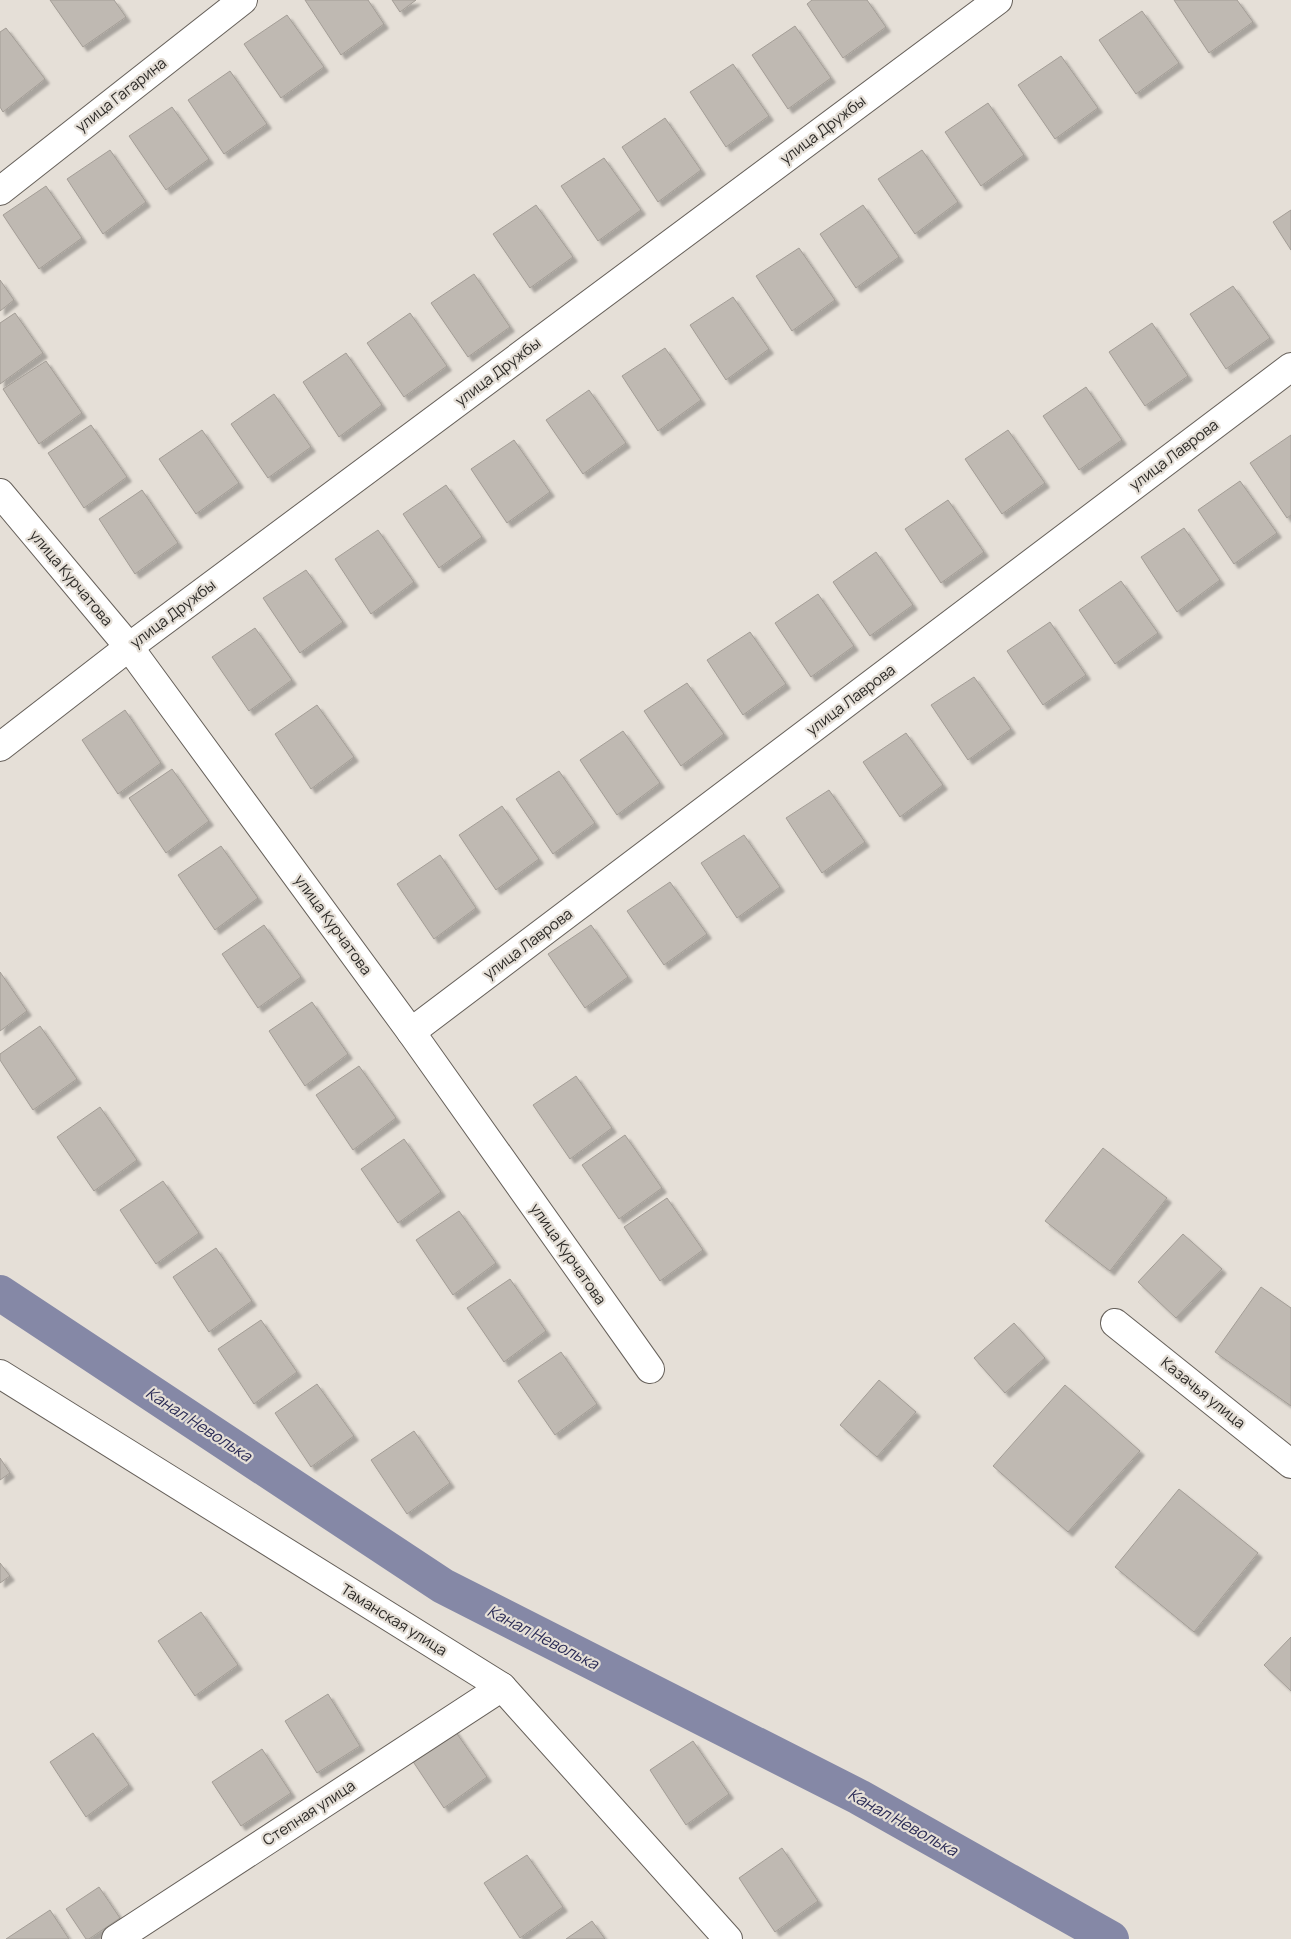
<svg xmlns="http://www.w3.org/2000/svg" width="1291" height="1939" viewBox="0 0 1291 1939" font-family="Manrope,sans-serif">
<defs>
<filter id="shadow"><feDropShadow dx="4.5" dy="4.5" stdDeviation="1" flood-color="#0004"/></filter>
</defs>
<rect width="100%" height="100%" fill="#e5dfd7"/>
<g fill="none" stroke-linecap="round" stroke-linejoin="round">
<polyline stroke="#8588a6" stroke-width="36" points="0,1293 443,1586 859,1797 1111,1939"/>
</g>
<g fill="#bfb9b2" stroke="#a39d96" filter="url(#shadow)">
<polygon points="50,0 114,0 126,17 83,47"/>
<polygon points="305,0 368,0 384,24 341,55"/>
<polygon points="392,0 416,0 400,12"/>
<polygon points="812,0 867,0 886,27 843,58 807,4"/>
<polygon points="1174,0 1237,0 1253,22 1209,53"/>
<polygon points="1142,11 1179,63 1136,94 1099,40"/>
<polygon points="287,15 324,67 281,98 244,44"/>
<polygon points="795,26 831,78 788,109 752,55"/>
<polygon points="6,28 45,79 3,112 0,107 0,32"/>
<polygon points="1061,56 1098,108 1055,139 1018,85"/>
<polygon points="733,64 769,116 726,147 690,92"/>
<polygon points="230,71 267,124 224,154 188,100"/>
<polygon points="988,103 1024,155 981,186 945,132"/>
<polygon points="172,107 209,159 166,190 129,136"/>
<polygon points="665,118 701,170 658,202 622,147"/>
<polygon points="110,150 146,202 103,234 67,179"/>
<polygon points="922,150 958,202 915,234 878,179"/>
<polygon points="604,158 641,210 598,241 561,186"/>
<polygon points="46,186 82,238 39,269 3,215"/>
<polygon points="536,205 573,257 530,288 493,234"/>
<polygon points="863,205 899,257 856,288 820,234"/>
<polygon points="1291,210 1291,250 1273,222"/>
<polygon points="799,248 835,300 792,331 756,276"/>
<polygon points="474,274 510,327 468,357 431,303"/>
<polygon points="0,280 14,300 0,311"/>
<polygon points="1233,286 1270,338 1226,369 1190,314"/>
<polygon points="733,297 769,349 726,380 690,325"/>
<polygon points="15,313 43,353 0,384 0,323"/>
<polygon points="410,313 447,366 404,397 367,343"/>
<polygon points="1152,323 1188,376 1145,406 1109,352"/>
<polygon points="665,348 701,400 658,431 622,376"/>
<polygon points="346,353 382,405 339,437 303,382"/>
<polygon points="46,361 82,413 39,444 3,389"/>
<polygon points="1086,387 1122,440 1079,470 1043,416"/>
<polygon points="589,390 626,443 583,474 546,420"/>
<polygon points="274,394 311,447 268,478 231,424"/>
<polygon points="91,425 127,477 84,508 48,453"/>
<polygon points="202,430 239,483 196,514 159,459"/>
<polygon points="1008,430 1045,483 1002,514 965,459"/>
<polygon points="1291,435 1291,515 1287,518 1250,463"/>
<polygon points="514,440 550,492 507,523 471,469"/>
<polygon points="1240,481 1277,533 1234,564 1198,510"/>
<polygon points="446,485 482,537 439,568 403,514"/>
<polygon points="142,490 178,543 135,574 99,519"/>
<polygon points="948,500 984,552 941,583 905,529"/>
<polygon points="1184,528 1220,580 1177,612 1141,557"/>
<polygon points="378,530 414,582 371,614 335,559"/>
<polygon points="876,552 913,605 870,636 833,582"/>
<polygon points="306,570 343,622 300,653 263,598"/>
<polygon points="1121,581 1158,633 1115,664 1079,610"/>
<polygon points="818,594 854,646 811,677 775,623"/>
<polygon points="1050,622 1086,675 1043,705 1007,651"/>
<polygon points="255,628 292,680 249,711 212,657"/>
<polygon points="750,632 786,684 743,715 707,660"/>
<polygon points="974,677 1011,729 968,760 931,705"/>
<polygon points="687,683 724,734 681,766 644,711"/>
<polygon points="317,705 354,757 311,789 275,734"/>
<polygon points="125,710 161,763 118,794 82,740"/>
<polygon points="623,731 660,783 617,815 580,760"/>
<polygon points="906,733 943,785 900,817 863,762"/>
<polygon points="172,769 209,821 166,853 129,798"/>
<polygon points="559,771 595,823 553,854 516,799"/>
<polygon points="829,790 865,842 822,873 786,818"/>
<polygon points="502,806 539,859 496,890 459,835"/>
<polygon points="744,835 780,887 737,918 701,863"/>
<polygon points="221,846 258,898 215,930 178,875"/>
<polygon points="440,855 476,908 434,939 397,884"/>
<polygon points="670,882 707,934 664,965 627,911"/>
<polygon points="264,925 301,977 258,1008 222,954"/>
<polygon points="591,925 628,977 585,1008 548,954"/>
<polygon points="0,972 27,1011 0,1031"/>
<polygon points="312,1002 348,1054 305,1086 269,1031"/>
<polygon points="40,1026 77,1079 33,1110 0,1060 0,1054"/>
<polygon points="359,1066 396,1118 353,1150 316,1095"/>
<polygon points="576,1076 612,1128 570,1159 533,1105"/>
<polygon points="100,1107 137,1160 94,1191 57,1137"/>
<polygon points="625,1135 662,1188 619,1219 582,1165"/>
<polygon points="404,1139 441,1192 398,1223 361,1169"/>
<polygon points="1103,1148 1167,1198 1110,1271 1045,1221"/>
<polygon points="163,1181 199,1233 156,1264 120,1210"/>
<polygon points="667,1198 703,1250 660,1281 624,1227"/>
<polygon points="459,1211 496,1263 453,1295 416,1240"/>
<polygon points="1183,1234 1222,1269 1176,1318 1138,1282"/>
<polygon points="216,1248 252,1301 209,1332 173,1277"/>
<polygon points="510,1279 546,1331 504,1362 467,1308"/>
<polygon points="1261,1287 1291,1308 1291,1406 1215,1352"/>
<polygon points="261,1320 297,1372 254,1404 218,1349"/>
<polygon points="1014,1323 1045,1358 1005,1393 974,1358"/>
<polygon points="561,1352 597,1404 555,1435 518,1381"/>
<polygon points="879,1380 916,1412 877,1457 840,1425"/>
<polygon points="317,1384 354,1436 311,1467 275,1413"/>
<polygon points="1065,1385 1140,1451 1068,1532 993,1466"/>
<polygon points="414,1431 450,1483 407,1514 371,1460"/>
<polygon points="0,1458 10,1473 0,1480"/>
<polygon points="1179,1489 1258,1553 1194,1632 1115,1567"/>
<polygon points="0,1563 10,1576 0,1583"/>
<polygon points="201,1612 238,1665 195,1696 158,1641"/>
<polygon points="1291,1637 1291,1691 1264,1665"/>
<polygon points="328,1694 360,1746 317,1773 285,1721"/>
<polygon points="451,1725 487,1777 444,1808 408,1754"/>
<polygon points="93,1733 129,1785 86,1817 50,1762"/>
<polygon points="693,1741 729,1794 686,1825 650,1770"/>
<polygon points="262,1749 291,1793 241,1826 212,1782"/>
<polygon points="782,1848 818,1901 775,1932 739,1878"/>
<polygon points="527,1855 563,1907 520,1938 484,1883"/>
<polygon points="99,1887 120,1918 89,1939 86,1939 66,1909"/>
<polygon points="50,1910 69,1939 6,1939"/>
<polygon points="592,1921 605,1939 566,1939"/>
</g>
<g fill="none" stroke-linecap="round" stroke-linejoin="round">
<g stroke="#66605a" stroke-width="30">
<g id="minor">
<polyline points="0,191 243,0"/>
<polyline points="0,493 129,647 411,1032 650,1369"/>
<polyline points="0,747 129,647 998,0"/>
<polyline points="411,1032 1291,367"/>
<polyline points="1115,1323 1291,1464"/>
<polyline points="0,1374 502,1687 728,1939"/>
<polyline points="116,1939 502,1687"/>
</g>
</g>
<use href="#minor" stroke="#fff" stroke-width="28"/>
</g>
<g text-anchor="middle" stroke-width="4.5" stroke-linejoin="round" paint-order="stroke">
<g font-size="15" fill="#2c2a27" stroke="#e5dfd7">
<text transform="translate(121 95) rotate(-38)" y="5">улица Гагарина</text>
<text transform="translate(823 130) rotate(-37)" y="5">улица Дружбы</text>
<text transform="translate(498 372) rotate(-37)" y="5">улица Дружбы</text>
<text transform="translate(1174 455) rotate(-37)" y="5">улица Лаврова</text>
<text transform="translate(71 578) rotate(50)" y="5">улица Курчатова</text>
<text transform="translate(173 614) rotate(-37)" y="5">улица Дружбы</text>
<text transform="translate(851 700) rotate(-37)" y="5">улица Лаврова</text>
<text transform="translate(333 925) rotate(54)" y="5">улица Курчатова</text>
<text transform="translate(528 944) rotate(-37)" y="5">улица Лаврова</text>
<text transform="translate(568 1254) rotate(55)" y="5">улица Курчатова</text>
<text transform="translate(1203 1393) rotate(39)" y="5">Казачья улица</text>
<text transform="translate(394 1620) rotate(32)" y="5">Таманская улица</text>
<text transform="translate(309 1813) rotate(-33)" y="5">Степная улица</text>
</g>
<g font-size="16" font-style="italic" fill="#2a2b55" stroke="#e5dfd7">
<text transform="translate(199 1424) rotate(33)" y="6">Канал Неволька</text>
<text transform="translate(543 1637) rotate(27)" y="6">Канал Неволька</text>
<text transform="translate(903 1822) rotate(29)" y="6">Канал Неволька</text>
</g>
</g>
</svg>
